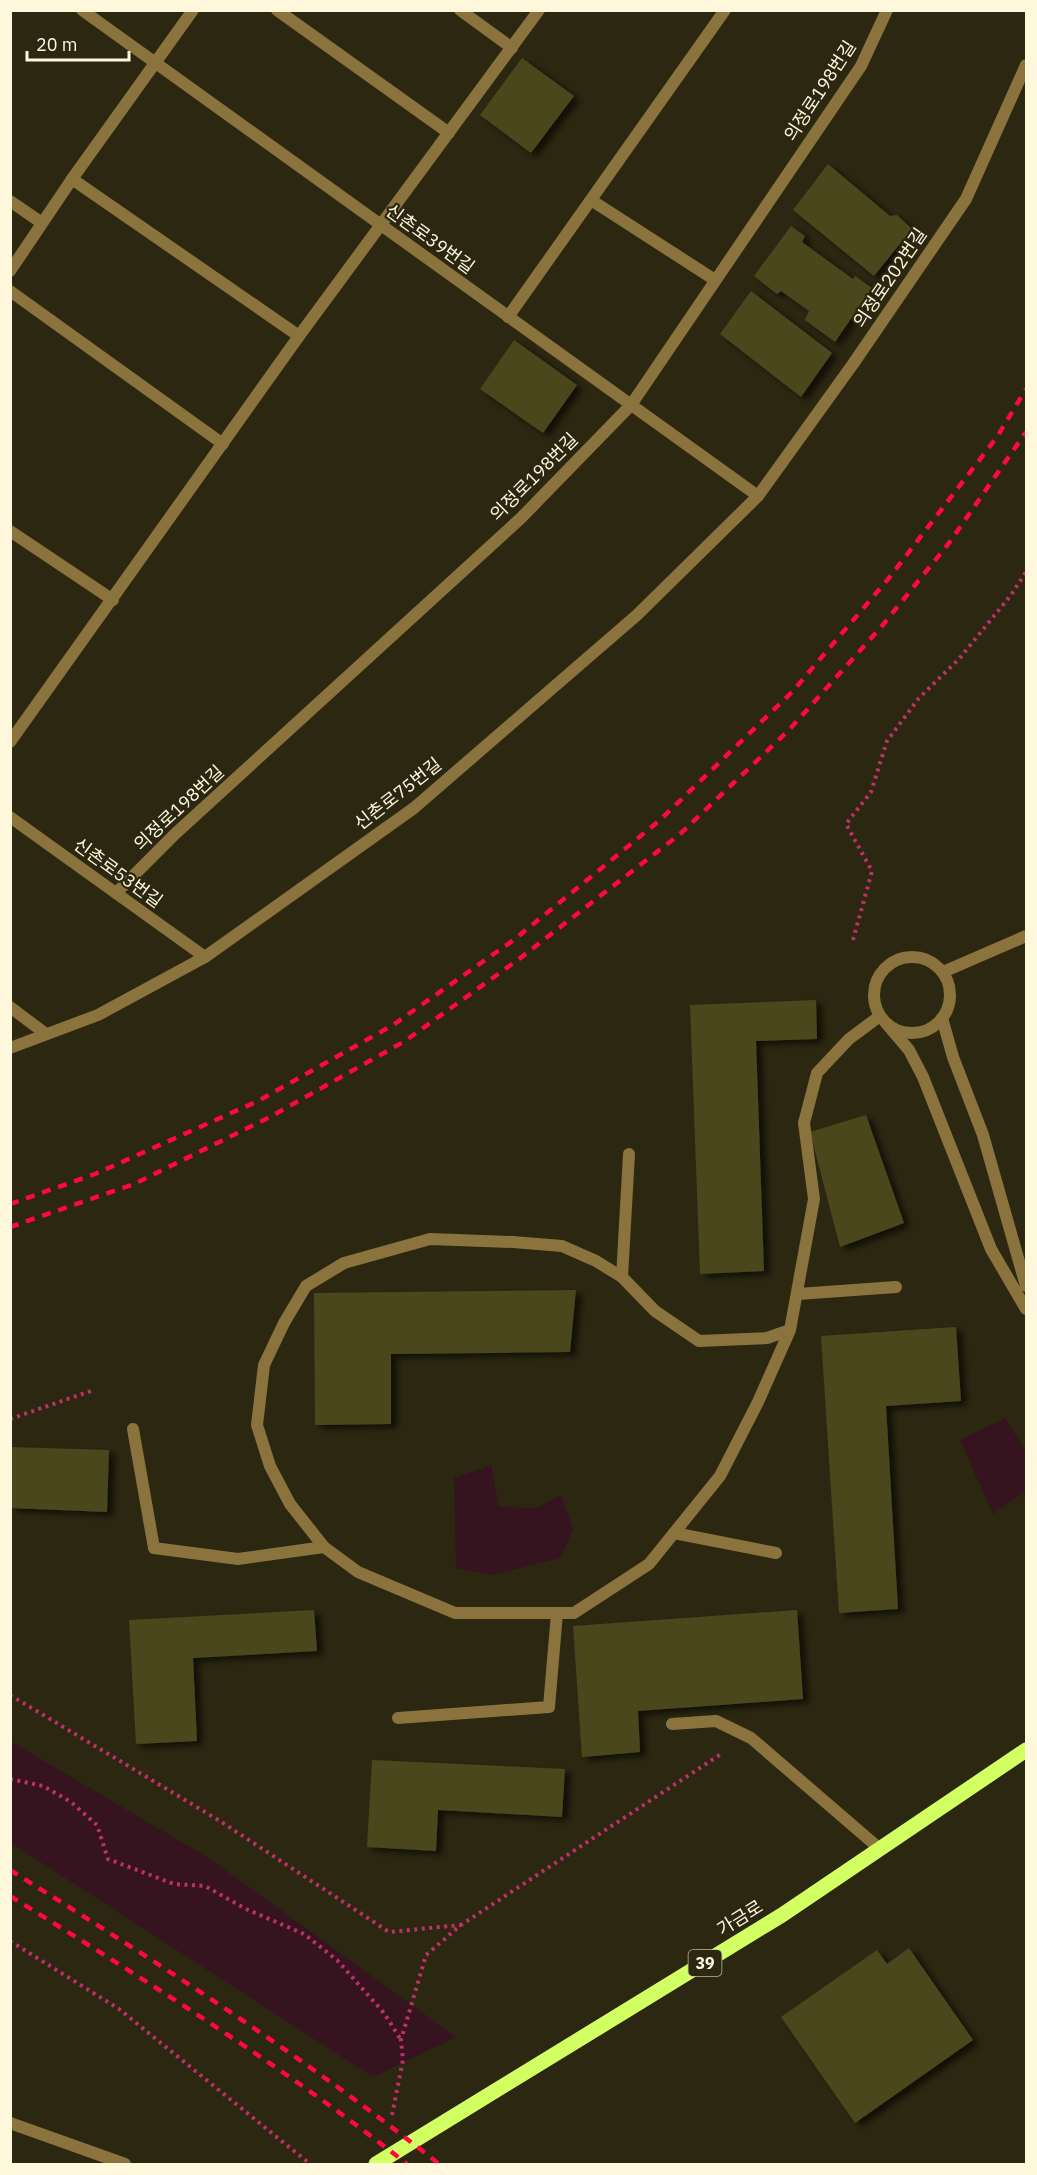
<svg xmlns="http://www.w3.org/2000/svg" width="1037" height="2175" viewBox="0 0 1037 2175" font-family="'IBM Plex Sans','Noto Sans KR',sans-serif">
<defs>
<filter id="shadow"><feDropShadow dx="6" dy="4" stdDeviation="3" flood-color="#0009"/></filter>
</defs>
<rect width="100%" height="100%" fill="#2b2711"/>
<g fill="#351420">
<polygon points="1005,1418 1026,1452 1026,1491 993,1514 960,1440"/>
<polygon points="491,1465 499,1507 537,1508 561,1495 573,1529 560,1558 493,1575 456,1568 454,1478"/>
<polygon points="10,1741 210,1859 456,2037 373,2077 11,1843"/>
</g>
<g fill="#4c461d" filter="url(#shadow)">
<polygon points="522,58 574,96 531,153 480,115"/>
<polygon points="828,164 890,216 897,215 912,229 874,276 793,210"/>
<polygon points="791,226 805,236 802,242 853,279 855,276 872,288 835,342 805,320 809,311 781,291 777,294 754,276"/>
<polygon points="751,291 832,353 801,397 720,334"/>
<polygon points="514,340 577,385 543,433 480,389"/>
<polygon points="816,1000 817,1039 756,1041 764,1271 700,1274 690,1005"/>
<polygon points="866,1115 904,1223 840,1247 810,1132"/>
<polygon points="576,1290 570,1352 391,1354 391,1424 315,1425 314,1293"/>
<polygon points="956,1327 961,1401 886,1406 898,1609 839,1613 821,1336"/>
<polygon points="10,1447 109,1450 107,1512 10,1508"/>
<polygon points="314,1610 317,1651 193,1658 197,1741 136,1744 129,1620"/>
<polygon points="797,1610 803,1699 638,1711 640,1752 582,1757 573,1626"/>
<polygon points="372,1760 565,1769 562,1817 438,1810 436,1851 367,1847"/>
<polygon points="909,1948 973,2040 855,2123 781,2017 877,1950 887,1964"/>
</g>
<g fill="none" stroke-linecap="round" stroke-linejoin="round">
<g stroke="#bf2f69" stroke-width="4" stroke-dasharray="3 4.5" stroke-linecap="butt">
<polyline points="853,940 872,871 846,824 871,792 887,741 919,698 959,659 1011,595 1026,572"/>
<polyline points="10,1419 91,1391"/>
<polyline points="10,1695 220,1821 389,1932 461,1925"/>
<polyline points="10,1779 43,1786 71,1802 97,1825 108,1859 174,1884 205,1886 246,1909 304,1934 337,1960 384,2013 401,2040"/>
<polyline points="10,1941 119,2009 310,2164"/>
<polyline points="392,2115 403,2060 401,2040 426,1955 461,1925 721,1754"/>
</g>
<g stroke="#8a733c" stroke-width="12">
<circle cx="912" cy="995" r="38"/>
<polyline points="943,972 1026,936"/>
<polyline points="942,1018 953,1057 983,1135 1026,1286"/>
<polyline points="886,1023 909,1050 923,1077 991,1249 1026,1309"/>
<polyline points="622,1277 629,1154"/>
<polyline points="798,1294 896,1287"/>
<polyline points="790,1330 767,1338 699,1341 655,1311 622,1277 596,1261 562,1246 513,1242 430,1239 344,1263 306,1286 284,1323 264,1365 257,1425 270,1466 290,1504 324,1547 358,1572 455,1613 574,1613 649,1564 720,1476 758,1402 790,1330 814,1199 804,1123 817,1073 849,1039 880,1016"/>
<polyline points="133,1429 154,1548 238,1559 324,1547"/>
<polyline points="674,1533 776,1553"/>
<polyline points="398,1718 549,1707 557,1613"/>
<polyline points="672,1724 716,1721 751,1738 880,1849"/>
</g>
<g stroke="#8a733c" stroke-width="12">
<polyline points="82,10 758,496"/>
<polyline points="277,10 449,133"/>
<polyline points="460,10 512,48"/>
<polyline points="72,179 299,336"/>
<polyline points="591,200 715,280"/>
<polyline points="10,201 42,223"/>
<polyline points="10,271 72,179 193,10"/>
<polyline points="10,291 223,444"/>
<polyline points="508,317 725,10"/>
<polyline points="10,531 113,600"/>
<polyline points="10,742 299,336 539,10"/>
<polyline points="10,817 205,957"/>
<polyline points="116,893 175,834 521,518 631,405 861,66 887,10"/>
<polyline points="10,1007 46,1034"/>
<polyline points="10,1048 98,1015 205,957 414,808 637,615 758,496 853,364 966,199 1026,65"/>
<polyline points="10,2123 125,2164"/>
</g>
<polyline stroke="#d2ff62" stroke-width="15" points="376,2164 782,1915 1026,1750"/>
<g stroke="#ff0743" stroke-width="4.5" stroke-dasharray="9 8" stroke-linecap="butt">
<polyline points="10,1204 95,1174 258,1101 393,1025 515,939 659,821 792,692 889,578 997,437 1026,389"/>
<polyline points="10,1227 134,1184 270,1117 405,1041 519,959 680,834 789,730 882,626 949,543 1026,432"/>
<path d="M 10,1870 C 157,1962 303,2056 439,2164"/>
<path d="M 10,1896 C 145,1980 283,2066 407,2164"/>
</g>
</g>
<g text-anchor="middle" stroke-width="4.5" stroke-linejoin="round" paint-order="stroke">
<rect fill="#2b2711" stroke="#bfb99e" stroke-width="1.5" x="688.5" y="1950" width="33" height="26" rx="4.5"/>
<g font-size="16" font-weight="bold" fill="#fff7db">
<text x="705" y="1969">39</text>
</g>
<g font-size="18" fill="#fff7db" stroke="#2b2711">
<text transform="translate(820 91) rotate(-57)" y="6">의정로198번길</text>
<text transform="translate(430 239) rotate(36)" y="6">신촌로39번길</text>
<text transform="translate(890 278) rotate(-56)" y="6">의정로202번길</text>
<text transform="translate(534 477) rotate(-45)" y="6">의정로198번길</text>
<text transform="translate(398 794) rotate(-38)" y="6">신촌로75번길</text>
<text transform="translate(179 808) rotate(-43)" y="6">의정로198번길</text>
<text transform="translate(118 873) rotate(36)" y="6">신촌로53번길</text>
<text transform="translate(740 1918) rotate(-32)" y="6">가금로</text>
</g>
</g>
<rect width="1037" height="2175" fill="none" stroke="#fff7db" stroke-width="24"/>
<path d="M27 51v9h102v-9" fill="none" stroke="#fff7db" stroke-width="3"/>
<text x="36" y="51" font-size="18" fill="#fff7db" stroke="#2b2711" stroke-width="4.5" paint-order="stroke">20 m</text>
</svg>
